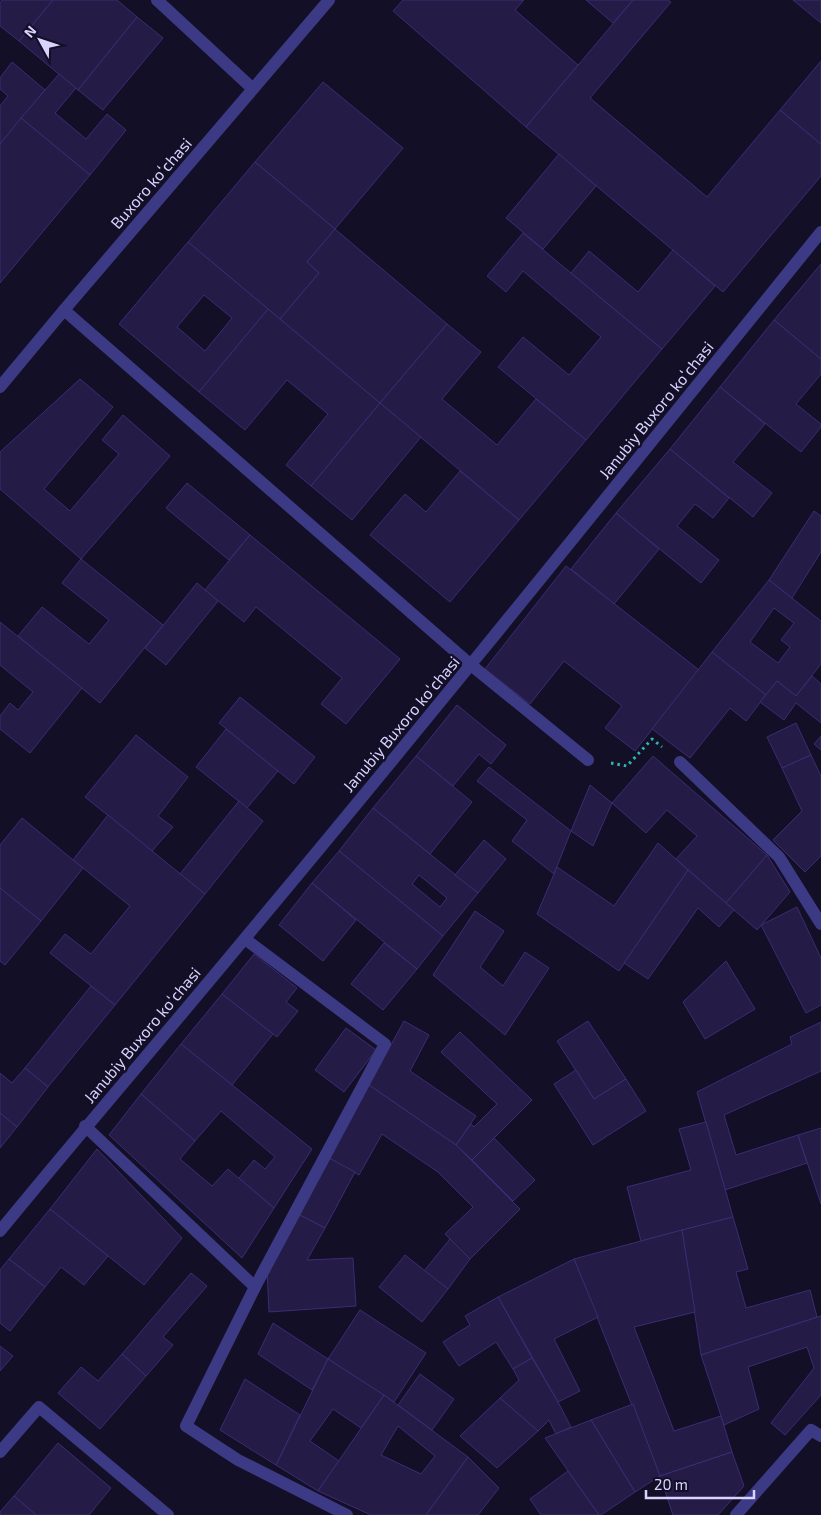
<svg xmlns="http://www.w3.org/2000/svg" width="821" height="1515" viewBox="0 0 821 1515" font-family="'Exo 2',sans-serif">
<rect width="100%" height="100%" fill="#130f26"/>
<g fill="#241b47" stroke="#3b2d73" fill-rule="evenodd">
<polygon points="2,0 53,0 19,41 0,26 0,3"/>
<polygon points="53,0 117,0 137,17 78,90 19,41"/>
<polygon points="403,0 524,0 515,10 578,65 526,127 393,11"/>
<polygon points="586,0 633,0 613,23"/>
<polygon points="633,0 668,0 671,2 590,98 707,197 780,110 821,144 821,176 723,292 526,127"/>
<polygon points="793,0 821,0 821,23"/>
<polygon points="137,17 163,38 103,110 78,90"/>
<polygon points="821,61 821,144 780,110"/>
<polygon points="12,62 45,90 0,144 0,106 8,96 0,89 0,78"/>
<polygon points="59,74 76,88 55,113 86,139 107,114 126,130 90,175 21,118"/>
<polygon points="323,82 403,148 335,229 255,162"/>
<polygon points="21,118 90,175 0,283 0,144"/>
<polygon points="559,154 596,186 543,249 506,218"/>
<polygon points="255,162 335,229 307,262 319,273 280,319 188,242"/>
<polygon points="335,229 447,324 380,403 280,319 319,273 307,262"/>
<polygon points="523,233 662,349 586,440 498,367 523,337 569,375 601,337 523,271 506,292 487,276"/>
<path d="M 188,242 L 268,309 L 199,392 L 119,324 ZM 204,295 L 232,318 L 205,351 L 177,327 Z"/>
<polygon points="673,250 715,286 662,349 571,273 589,251 638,292"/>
<polygon points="821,264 821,359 774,320"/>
<polygon points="268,309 380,403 311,486 286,465 328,414 287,380 245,430 199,392"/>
<polygon points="774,320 821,359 821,374 796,404 821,424 821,427 801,452 720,387"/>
<polygon points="447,324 481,352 442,399 497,445 536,399 586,440 519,520 380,403"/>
<polygon points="80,379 113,407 44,489 70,511 119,454 102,440 123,415 170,456 81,559 0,489 0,452"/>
<polygon points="720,387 765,424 733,462 772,493 753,517 670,449"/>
<polygon points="380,403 421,437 352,520 311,486"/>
<polygon points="670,449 729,498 713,518 695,504 677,526 719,560 701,583 616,513"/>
<polygon points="460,471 519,520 450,602 370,535 405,494 426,512"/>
<polygon points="187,483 250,535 229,560 166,508"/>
<polygon points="814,511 821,516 821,552 792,598 769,580"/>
<polygon points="616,513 659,549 614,604 571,569"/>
<polygon points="250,535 400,659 346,724 321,704 342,678 256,607 244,622 205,590"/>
<polygon points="81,559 163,625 100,703 18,636 42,607 89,644 109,620 62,583"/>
<polygon points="566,566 699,670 635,751 605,728 622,706 564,661 530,704 485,669"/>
<path d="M 769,580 L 821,621 L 821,664 L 796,696 L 777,681 L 766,695 L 712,652 ZM 774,608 L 794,623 L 781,640 L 790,647 L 778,663 L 750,642 Z"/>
<polygon points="197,583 218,601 166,665 145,648"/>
<polygon points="0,622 82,688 30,753 0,729 0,716 10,703 18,710 33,692 0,665"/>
<polygon points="712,652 766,695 746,721 730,708 690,758 652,729"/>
<polygon points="812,676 821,684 821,723 796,703 784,720 760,702 777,681 796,696"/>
<polygon points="240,697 315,757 294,784 219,723"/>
<polygon points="457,705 506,745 491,764 479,754 453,786 416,756"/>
<polygon points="796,723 811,755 782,768 767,737"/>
<polygon points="226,729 278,771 247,808 196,767"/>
<polygon points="136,735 188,777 158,816 173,827 152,851 85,797"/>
<polygon points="821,736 821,750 814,744"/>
<polygon points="811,755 821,776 821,856 805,872 773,840 802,811 782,768"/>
<polygon points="416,756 472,802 430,854 373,808"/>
<polygon points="653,756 767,855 726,903 676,859 697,836 667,810 646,833 612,803"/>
<polygon points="489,767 571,831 554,874 512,841 527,820 477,781"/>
<polygon points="590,785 612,803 593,846 571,831"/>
<polygon points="239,801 263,821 205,894 180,874"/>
<path d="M 373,808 L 478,893 L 443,936 L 339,851 ZM 419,875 L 447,898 L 440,907 L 412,884 Z"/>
<polygon points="108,815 205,894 115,1005 50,953 65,934 91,954 130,906 73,860"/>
<polygon points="22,818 83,868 41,921 0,888 0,845"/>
<polygon points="484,840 506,859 478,893 455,875"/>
<polygon points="658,843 688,870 619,971 537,914 557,867 614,906"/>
<polygon points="339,851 443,936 417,969 312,883"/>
<polygon points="767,855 790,892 757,930 726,903"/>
<polygon points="688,870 734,910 719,927 698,908 648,979 624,963"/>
<polygon points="312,883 356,920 323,961 279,925"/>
<polygon points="0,888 41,921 5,965 0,961"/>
<polygon points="797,907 821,958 821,1005 806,1013 761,925"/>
<polygon points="475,911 504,931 480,967 503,986 525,952 549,968 505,1035 433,975"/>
<polygon points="384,943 417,969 383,1010 351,984"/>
<polygon points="254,954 297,988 286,1002 298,1011 277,1037 222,994"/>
<polygon points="726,961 755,1009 705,1039 683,1002"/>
<polygon points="91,986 115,1005 48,1087 25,1068"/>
<polygon points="222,994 273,1034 232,1085 181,1044"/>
<polygon points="404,1021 429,1035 410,1071 476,1116 456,1145 369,1085"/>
<polygon points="588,1021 626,1079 594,1099 557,1041"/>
<polygon points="821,1022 821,1071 724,1115 736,1155 798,1135 807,1163 725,1190 697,1092 792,1044 790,1037"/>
<polygon points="346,1028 376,1050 344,1092 315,1070"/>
<polygon points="460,1032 532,1100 472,1160 456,1145 471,1124 474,1127 497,1104 441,1052"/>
<polygon points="181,1044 312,1149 274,1208 239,1178 254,1160 265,1169 275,1157 221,1111 195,1141 141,1094"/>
<polygon points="25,1068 48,1087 17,1127 0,1113 0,1073 12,1083"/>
<polygon points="576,1070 594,1099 626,1079 646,1111 593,1145 554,1084"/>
<polygon points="369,1085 456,1145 520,1209 470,1259 445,1234 473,1207 438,1172 382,1134 359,1175 329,1158"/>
<polygon points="141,1094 195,1141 180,1159 212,1186 228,1169 274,1208 242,1258 109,1135"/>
<polygon points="0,1113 17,1127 0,1148"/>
<polygon points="706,1122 733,1217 641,1241 627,1187 691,1170 679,1129"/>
<polygon points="821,1128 821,1204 798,1135"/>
<polygon points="494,1138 535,1180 513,1201 472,1160"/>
<polygon points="97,1149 182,1238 144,1285 50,1209"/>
<polygon points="329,1158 355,1172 325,1228 298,1214"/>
<polygon points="50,1209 108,1256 84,1285 61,1267 45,1287 9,1259"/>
<polygon points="298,1214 325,1228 307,1260 353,1258 356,1306 269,1312 267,1270"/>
<polygon points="733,1217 748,1269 736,1272 746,1308 810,1290 817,1317 701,1355 682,1230"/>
<polygon points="682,1230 695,1312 634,1327 674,1431 721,1416 732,1452 660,1476 574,1259"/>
<polygon points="450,1239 470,1259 448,1289 424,1271"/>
<polygon points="405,1255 448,1289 422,1322 379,1287"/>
<polygon points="9,1259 45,1287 10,1331 0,1323 0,1270"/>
<polygon points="574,1259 598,1317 554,1339 580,1391 558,1402 498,1297"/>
<polygon points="191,1273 207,1286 163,1337 173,1345 146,1376 122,1354"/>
<polygon points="498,1297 532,1358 513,1369 496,1342 459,1366 443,1342 470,1325 465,1316"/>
<polygon points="360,1310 426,1353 394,1402 328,1359"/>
<polygon points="821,1316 821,1395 785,1435 771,1423 814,1368 807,1347 748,1367 759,1409 724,1425 701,1355"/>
<polygon points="273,1323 328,1359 312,1390 258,1354"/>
<polygon points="0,1346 13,1356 0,1371"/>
<polygon points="122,1354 146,1376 100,1429 58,1393 81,1367 98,1381"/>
<polygon points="532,1358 558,1402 571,1427 556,1434 549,1420 538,1431 500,1398 519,1380 513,1369"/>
<polygon points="328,1359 384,1395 361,1428 333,1409 310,1441 339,1461 318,1491 276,1465"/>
<polygon points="420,1374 454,1399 432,1430 398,1405"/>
<polygon points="245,1379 300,1415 276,1465 220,1430"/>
<path d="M 384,1395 L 468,1457 L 426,1515 L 371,1515 L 318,1491 ZM 398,1426 L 435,1456 L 421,1474 L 381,1455 Z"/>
<polygon points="500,1398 538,1431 497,1468 460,1436"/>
<polygon points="633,1404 660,1476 635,1492 591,1420"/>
<polygon points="591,1420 635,1492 601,1515 599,1515 545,1438"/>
<polygon points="58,1443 111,1488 89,1515 36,1515 14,1496"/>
<polygon points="732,1452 744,1486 718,1515 673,1515 660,1476"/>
<polygon points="468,1457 499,1488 478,1515 426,1515"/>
<polygon points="568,1471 599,1515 541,1515 530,1499"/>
<polygon points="14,1496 36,1515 0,1515 0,1512"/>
</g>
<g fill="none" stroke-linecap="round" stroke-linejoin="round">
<polyline stroke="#2fb8b0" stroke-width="3" stroke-dasharray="2.5 4" stroke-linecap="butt" points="611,763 627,766 652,739 662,747"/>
<g stroke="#3d3a85" stroke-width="12">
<polyline points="157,0 253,89"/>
<polyline points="64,310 471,665 588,760"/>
<polyline points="0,387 64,310 329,0"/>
<polyline points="680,762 779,857 821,924"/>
<polyline points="245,939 385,1044 255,1287 186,1426 238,1460 347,1515"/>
<polyline points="85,1126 255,1287"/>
<path d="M 0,1231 C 81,1132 164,1036 246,937 C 441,704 630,468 821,232"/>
<polyline points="0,1452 39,1407 168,1515"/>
<polyline points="736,1515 811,1430 821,1436"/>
</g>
</g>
<g text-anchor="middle" stroke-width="5" stroke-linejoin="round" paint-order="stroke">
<g font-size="16" fill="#d9d4ff" stroke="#130f26">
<text transform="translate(151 183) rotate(-49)" y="6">Buxoro koʻchasi</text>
<text transform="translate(656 410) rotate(-51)" y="6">Janubiy Buxoro koʻchasi</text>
<text transform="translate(401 724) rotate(-50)" y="6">Janubiy Buxoro koʻchasi</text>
<text transform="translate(142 1035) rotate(-50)" y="6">Janubiy Buxoro koʻchasi</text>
</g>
</g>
<g transform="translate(40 40) rotate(310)" stroke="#130f26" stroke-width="4" paint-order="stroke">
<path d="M0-4L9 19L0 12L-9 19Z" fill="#d9d4ff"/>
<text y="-8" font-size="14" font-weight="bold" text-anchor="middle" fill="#d9d4ff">N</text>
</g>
<path d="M646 1490v8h108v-8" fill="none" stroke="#d9d4ff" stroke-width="2.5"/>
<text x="654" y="1490" font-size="15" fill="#d9d4ff" stroke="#130f26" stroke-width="4" paint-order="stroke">20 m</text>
</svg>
